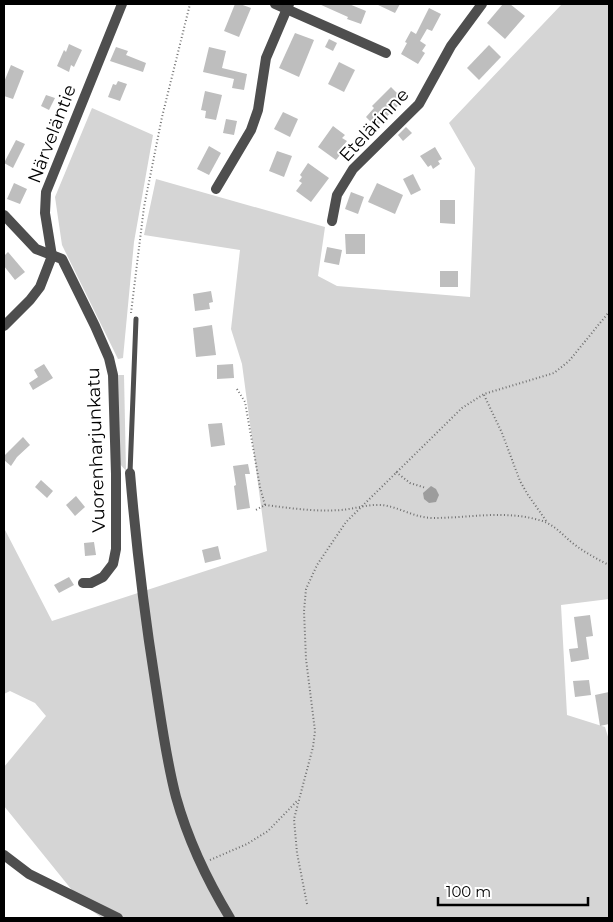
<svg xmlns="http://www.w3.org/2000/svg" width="613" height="922" viewBox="0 0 613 922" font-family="Montserrat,sans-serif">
<rect width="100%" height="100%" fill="#fff"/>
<g fill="#d5d5d5">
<polygon points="562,4 609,4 609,599 561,605 567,715 605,727 609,740 609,918 102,918 84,905 4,806 4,767 46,716 35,703 10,691 4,694 4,528 52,621 267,551 242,364 231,329 240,250 144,235 156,179 325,227 318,276 337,286 470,297 475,168 449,123"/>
<polygon points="92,108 153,135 134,242 123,358 118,359 62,245 55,197"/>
<polygon points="117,375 124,375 126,471 120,464"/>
</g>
<polygon fill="#9c9c9c" points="431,486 436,489 439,495 436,502 429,503 424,499 423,493"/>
<g fill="#bebebe">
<polygon points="235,4 240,4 251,8 239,37 224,31"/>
<polygon points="319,4 349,4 366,11 361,24 347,19 348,17"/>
<polygon points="376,4 400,4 395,13"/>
<polygon points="503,4 510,4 525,16 505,39 487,23"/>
<polygon points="429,8 441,14 432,31 427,29 420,41 426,45 422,51 425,53 418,64 401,54 407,43 405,42 411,31 416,34"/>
<polygon points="295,33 314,40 299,77 279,68"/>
<polygon points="329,39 337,43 333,51 325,47"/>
<polygon points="69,44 82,50 74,67 71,65 69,72 57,66 64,50 66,52"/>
<polygon points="489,45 501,57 479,80 467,68"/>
<polygon points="116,47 128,51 126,55 146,63 143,72 110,61"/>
<polygon points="209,47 226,51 222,68 247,74 244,90 232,88 234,79 203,72"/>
<polygon points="339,62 355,70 344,92 328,84"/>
<polygon points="11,65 24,71 13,99 4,96 4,82"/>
<polygon points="118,81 127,84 120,101 108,97 113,84 116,85"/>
<polygon points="391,87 404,100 376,127 366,117 374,108 372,106"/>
<polygon points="205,91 222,95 216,120 205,118 206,111 201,110"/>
<polygon points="46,95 55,98 49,110 41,106"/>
<polygon points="283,112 298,119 290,137 274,129"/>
<polygon points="226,119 237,121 234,135 223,133"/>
<polygon points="333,126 345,135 342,138 347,141 342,147 344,150 336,160 318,147"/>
<polygon points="406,127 412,133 403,141 398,135"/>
<polygon points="16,140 25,144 13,168 4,163"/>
<polygon points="209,146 221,153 209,175 197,169"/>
<polygon points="435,147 442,159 438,161 440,164 433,169 431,165 428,167 420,156"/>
<polygon points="277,151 292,156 284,177 269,171"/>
<polygon points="308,163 329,178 311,202 296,191 302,183 299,181 302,177 300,175"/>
<polygon points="413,174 421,190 411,195 403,179"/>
<polygon points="14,183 27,189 20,204 7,199"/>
<polygon points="377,183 403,195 395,214 368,202"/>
<polygon points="351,192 364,197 358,214 345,209"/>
<polygon points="440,200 455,200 455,224 440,223"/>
<polygon points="345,234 365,234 365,254 346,254"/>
<polygon points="327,247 342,250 339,265 324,262"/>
<polygon points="8,252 25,272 15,280 4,266 4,256"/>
<rect x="440" y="271" width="18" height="16"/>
<polygon points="211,291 213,302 209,303 210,309 195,311 193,294"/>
<polygon points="212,325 216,355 196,357 193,328"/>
<polygon points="44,364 53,378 33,390 29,383 38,377 34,370"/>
<polygon points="233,364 234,378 217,379 217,365"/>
<polygon points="222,423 225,445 211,447 208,424"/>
<polygon points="23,437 30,445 17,457 11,466 4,460 4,456"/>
<polygon points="248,464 250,474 245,474 250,508 237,510 234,486 236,485 233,466"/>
<polygon points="41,480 53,491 47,498 35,487"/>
<polygon points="76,496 85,507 75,516 66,505"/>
<polygon points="94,542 96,555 85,556 84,543"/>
<polygon points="218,546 221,559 205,563 202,550"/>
<polygon points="69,577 74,585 59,593 54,585"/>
<polygon points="590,615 593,636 586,637 589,659 571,662 569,649 578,648 574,617"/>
<polygon points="589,680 591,695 575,697 573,681"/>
<polygon points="609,692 609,724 600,726 595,695"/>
</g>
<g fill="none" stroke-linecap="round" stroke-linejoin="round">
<g stroke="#707070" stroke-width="2" stroke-dasharray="1 2.5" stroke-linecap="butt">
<polyline points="131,313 144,207 162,117 190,4"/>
<polyline points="237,389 245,402 260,487 265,505 254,511"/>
<polyline points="484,395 502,433 520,481 528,495 547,522"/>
<polyline points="396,472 410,483 426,488"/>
<path d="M 265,505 C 290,508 315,512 341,510 C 354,509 368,504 382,505 C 399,507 415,518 433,518 C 468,518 505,510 539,520 C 552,523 561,533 570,541 C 582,551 595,558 609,565"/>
<polyline points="210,860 247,844 268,831 298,800"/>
<polyline points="307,904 297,853 294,819 313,747 315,731 306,659 304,611 306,589 317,565 346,522 462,408 484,394 554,373 569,361 609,312"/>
</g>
<polyline stroke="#4e4e4e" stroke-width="5" points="130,473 136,319"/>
<g stroke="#4e4e4e" stroke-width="10">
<polyline points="275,4 386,53"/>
<polyline points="216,189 251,130 258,110 266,58 289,4"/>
<polyline points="4,215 36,249 62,259 95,326 109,358 113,375 116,474 116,549 113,564 103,577 91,583 83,583"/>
<polyline points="332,221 337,195 353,169 419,104 451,46 482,4"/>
<polyline points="4,326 30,300 40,287 52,256 45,213 46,192 122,4"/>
<path d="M 130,473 C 136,543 144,612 155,681 C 161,719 166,759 176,797 C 188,840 207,880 230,918"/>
<polyline points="4,855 29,874 118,918"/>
</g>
</g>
<g text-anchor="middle" stroke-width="4" stroke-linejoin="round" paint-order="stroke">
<g font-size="18" fill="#000" stroke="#fff">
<text transform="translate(374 125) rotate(-47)" y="6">Etelärinne</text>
<text transform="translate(52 134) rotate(-69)" y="6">Närveläntie</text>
<text transform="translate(96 450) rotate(-92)" y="6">Vuorenharjunkatu</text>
</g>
</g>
<rect width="613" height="922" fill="none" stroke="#000000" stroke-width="10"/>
<path d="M438 897v8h150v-8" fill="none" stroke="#000000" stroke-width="2.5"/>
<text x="446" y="897" font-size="15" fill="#000000" stroke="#ffffff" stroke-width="4" paint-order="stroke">100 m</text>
</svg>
